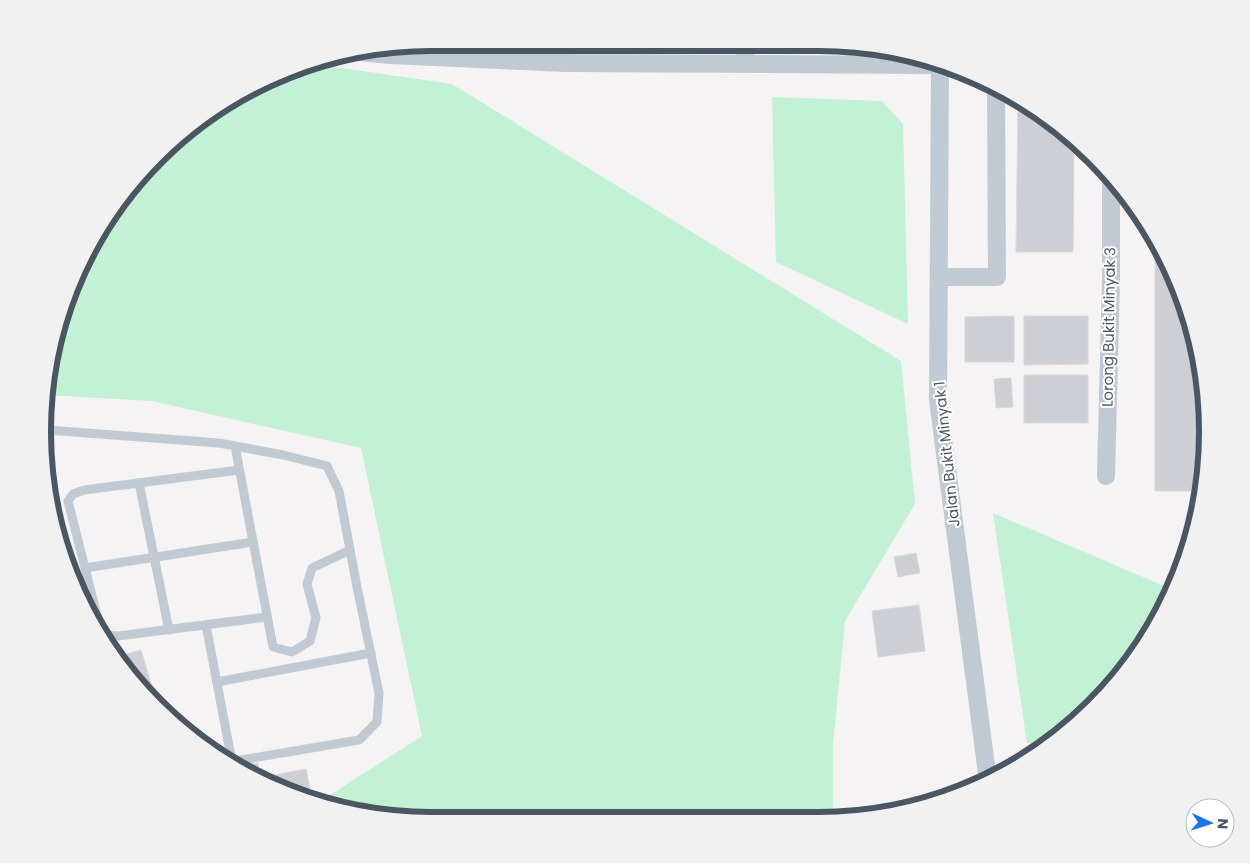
<svg xmlns="http://www.w3.org/2000/svg" width="1250" height="863" viewBox="0 0 1250 863" font-family="Poppins,sans-serif">
<rect width="100%" height="100%" fill="#f5f3f3"/>
<g fill="#c3f1d5">
<polygon points="313,64 452,84 901,361 915,504 845,621 833,745 833,814 432,820 355,813 319,802 422,736 361,448 152,401 46,395 46,381 72,282 139,175 216,108"/>
<polygon points="772,97 882,101 903,124 908,324 776,262"/>
<polygon points="993,513 1173,590 1142,648 1093,707 1042,743 1027,743"/>
</g>
<g fill="#cdcfd5" stroke="#d7d9de">
<polygon points="1018,102 1074,143 1073,252 1016,252"/>
<polygon points="1155,240 1178,283 1200,356 1207,432 1202,491 1155,491"/>
<polygon points="1014,316 1014,362 965,362 965,317"/>
<polygon points="1024,316 1088,316 1088,364 1024,365"/>
<rect x="1024" y="375" width="64" height="48"/>
<polygon points="1011,378 1013,407 996,408 994,379"/>
<polygon points="916,553 920,573 898,577 894,557"/>
<polygon points="919,605 925,651 878,657 872,611"/>
<polygon points="141,650 153,690 146,692 120,656"/>
<polygon points="258,763 259,773 252,774 236,766"/>
<polygon points="306,769 310,788 290,793 258,778"/>
</g>
<g fill="none" stroke-linecap="round" stroke-linejoin="round">
<g stroke="#c1cad2" stroke-width="9">
<polyline points="47,430 219,443 283,455 327,466 339,491 357,587 379,693 377,722 359,740 229,762"/>
<polyline points="235,446 273,647 292,652 310,641 316,618 307,584 312,568 350,550"/>
<polyline points="239,470 84,490 73,494 68,501 100,627 107,635 118,636 267,617"/>
<polyline points="139,483 169,630"/>
<polyline points="85,568 253,542"/>
<polyline points="206,625 232,762"/>
<polyline points="217,682 371,653"/>
</g>
<g stroke="#c1cad2" stroke-width="18">
<polyline points="745,48 745,64"/>
<polyline points="359,52 390,55 565,63 937,65"/>
<polyline points="565,63 566,45"/>
<polyline points="940,65 938,400 988,781"/>
<polyline points="939,277 997,277 996,86"/>
<polyline points="1106,476 1111,278 1111,178"/>
</g>
</g>
<g text-anchor="middle" stroke-width="4" stroke-linejoin="round" paint-order="stroke">
<g font-size="15" fill="#4a5661" stroke="#fff">
<text transform="translate(1109 327) rotate(-89)" y="5">Lorong Bukit Minyak 3</text>
<text transform="translate(947 454) rotate(-96)" y="5">Jalan Bukit Minyak 1</text>
</g>
</g>
<path d="M0 0H1250V863H0ZM431 51H819A380 380 0 0 1 1199 431V432A380 380 0 0 1 819 812H431A380 380 0 0 1 51 432V431A380 380 0 0 1 431 51Z" fill="#f1f1f2" fill-rule="evenodd"/>
<path fill="none" stroke="#4a5661" stroke-width="6" d="M431 51H819A380 380 0 0 1 1199 431V432A380 380 0 0 1 819 812H431A380 380 0 0 1 51 432V431A380 380 0 0 1 431 51Z"/>
<g transform="translate(1210 823) rotate(94)"><circle r="24" fill="#ffffff" stroke="#b7bbc0"/>
<path d="M0-4L9 19L0 12L-9 19Z" fill="#1a73e8"/>
<text y="-8" font-size="14" font-weight="bold" text-anchor="middle" fill="#4a5661">N</text>
</g>
</svg>
